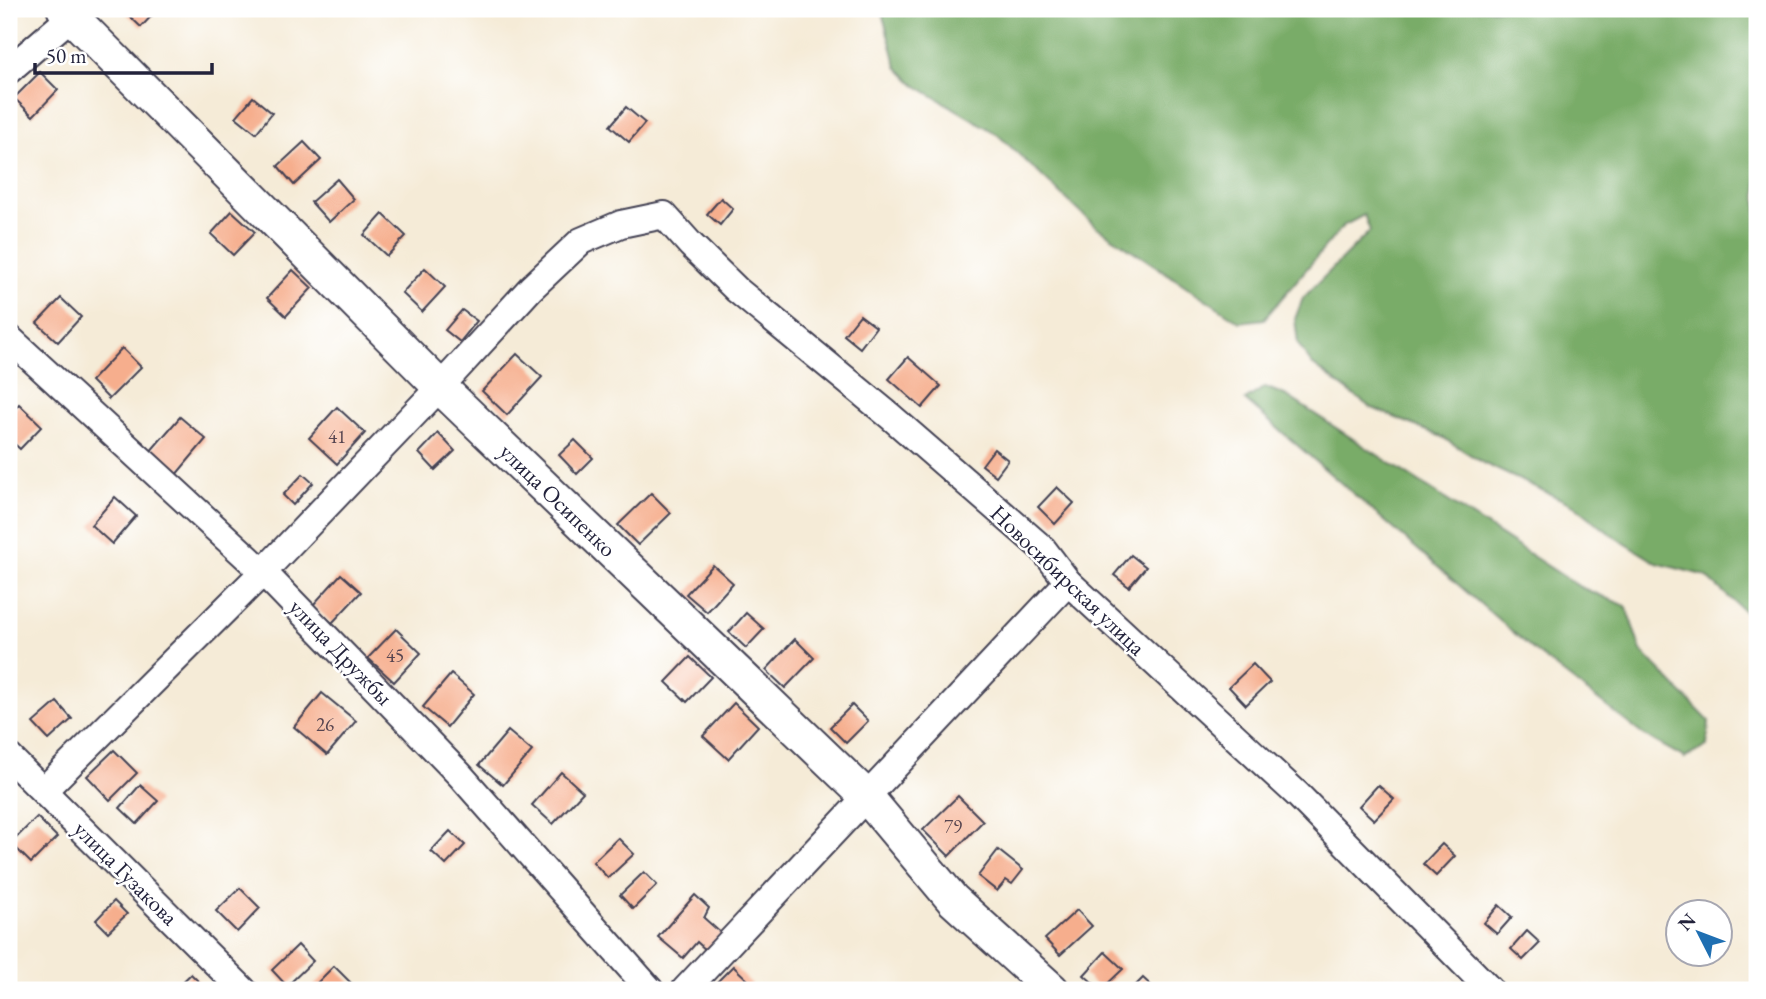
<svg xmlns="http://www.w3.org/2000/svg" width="1766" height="999" viewBox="0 0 1766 999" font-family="'EB Garamond',serif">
<rect width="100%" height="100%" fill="#fff"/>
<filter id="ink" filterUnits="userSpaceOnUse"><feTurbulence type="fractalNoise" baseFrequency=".0143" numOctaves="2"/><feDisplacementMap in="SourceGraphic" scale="14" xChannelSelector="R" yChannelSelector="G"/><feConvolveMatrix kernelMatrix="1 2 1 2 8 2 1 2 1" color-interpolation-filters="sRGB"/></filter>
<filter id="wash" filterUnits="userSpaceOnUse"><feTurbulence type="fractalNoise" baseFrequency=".00686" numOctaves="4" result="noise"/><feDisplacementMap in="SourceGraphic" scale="28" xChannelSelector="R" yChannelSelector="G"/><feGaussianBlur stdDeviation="1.57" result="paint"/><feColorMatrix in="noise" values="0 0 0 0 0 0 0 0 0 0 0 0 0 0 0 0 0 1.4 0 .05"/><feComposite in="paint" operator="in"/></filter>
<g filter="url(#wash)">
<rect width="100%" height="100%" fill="#f5ebd7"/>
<g fill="#79ac68" stroke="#4e6752" stroke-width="2">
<polygon points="881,9 1757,9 1757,619 1745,612 1706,576 1657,563 1613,536 1574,505 1485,464 1442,437 1370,407 1312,364 1298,344 1295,319 1303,298 1370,231 1364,215 1343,226 1264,319 1240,322 1094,225 997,134 915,85 897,67"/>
<polygon points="1265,387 1287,396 1580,587 1626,606 1641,651 1709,721 1707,746 1685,758 1642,734 1536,652 1245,400"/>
</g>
<g id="blocks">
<g fill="#f6ae8d">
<polygon points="122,9 158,9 141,27"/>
<polygon points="40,72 58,90 33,116 14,98"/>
<polygon points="253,97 272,113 256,133 236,117"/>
<polygon points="626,107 645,123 629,142 610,126"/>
<polygon points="304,142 321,160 294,185 278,166"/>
<polygon points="337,179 354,199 329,222 311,202"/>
<polygon points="721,198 733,209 720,225 707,214"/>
<polygon points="232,211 255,232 233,255 211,234"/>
<polygon points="383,214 406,236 387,256 364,235"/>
<polygon points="425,268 445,287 422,312 402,293"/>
<polygon points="293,270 312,288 286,316 267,298"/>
<polygon points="61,298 81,317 58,342 37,323"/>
<polygon points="462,310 477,321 460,342 445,330"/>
<polygon points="860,315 876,327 860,348 844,335"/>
<polygon points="122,348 141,367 109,399 91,381"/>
<polygon points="517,354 542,377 507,415 482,391"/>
<polygon points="908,357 941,386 922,408 889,379"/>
<polygon points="19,404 42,426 20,449 9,439 9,415"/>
<polygon points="337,407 365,433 337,464 309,438"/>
<polygon points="180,417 206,439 175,476 149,453"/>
<polygon points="438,433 455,451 435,470 419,453"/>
<polygon points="575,440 593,458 577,474 559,455"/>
<polygon points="994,449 1008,460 996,476 982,465"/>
<polygon points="303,474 313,483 293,505 283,495"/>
<polygon points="1057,487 1074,503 1055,524 1038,507"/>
<polygon points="651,493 671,513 638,545 618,525"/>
<polygon points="115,497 136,516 112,544 91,525"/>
<polygon points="1131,555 1146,567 1129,587 1114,575"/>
<polygon points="713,565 733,583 707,612 686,594"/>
<polygon points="341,574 361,592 332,623 313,605"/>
<polygon points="746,613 764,629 746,648 729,632"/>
<polygon points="396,629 421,653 394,682 368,658"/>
<polygon points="795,639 814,658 785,688 766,670"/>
<polygon points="690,657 711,677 687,702 666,682"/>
<polygon points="1253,664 1270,682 1246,705 1229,687"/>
<polygon points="451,674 474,694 447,727 423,707"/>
<polygon points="322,693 356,721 327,755 294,727"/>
<polygon points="57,702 72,719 49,740 33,723"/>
<polygon points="734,703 758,726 728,759 703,736"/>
<polygon points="852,705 868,721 846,743 830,727"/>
<polygon points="508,731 532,751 503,785 479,765"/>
<polygon points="114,750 137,773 110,800 87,776"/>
<polygon points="561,772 583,792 553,824 532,805"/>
<polygon points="140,785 158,801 137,824 120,808"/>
<polygon points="1378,785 1394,799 1374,820 1359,806"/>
<polygon points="958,796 983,821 949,856 923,830"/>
<polygon points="37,817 57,837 31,863 11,843"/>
<polygon points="450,831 465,845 446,865 431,851"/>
<polygon points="618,838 634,854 608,878 593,862"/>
<polygon points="1442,844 1455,856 1436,876 1423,864"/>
<polygon points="998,850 1023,870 1012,884 1006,880 997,891 978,876"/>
<polygon points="644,872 657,885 633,909 620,895"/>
<polygon points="240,888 260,908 237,932 216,911"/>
<polygon points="695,895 709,908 704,918 722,934 707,951 697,942 683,958 658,937"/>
<polygon points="114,901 127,914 108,932 96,920"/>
<polygon points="1499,905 1512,917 1497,934 1484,923"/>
<polygon points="1077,910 1092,926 1060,955 1045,939"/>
<polygon points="1527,931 1540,943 1523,960 1511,949"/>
<polygon points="298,945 313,961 287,986 272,970"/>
<polygon points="1105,952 1123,969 1101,990 1084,975"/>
<polygon points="334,966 354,986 350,990 310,990"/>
<polygon points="733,966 752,984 746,990 709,990"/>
<polygon points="191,974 207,990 174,990"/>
<polygon points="1143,978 1156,990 1131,990"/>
</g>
</g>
</g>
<g filter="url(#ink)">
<use href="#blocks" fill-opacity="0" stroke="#424052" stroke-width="2"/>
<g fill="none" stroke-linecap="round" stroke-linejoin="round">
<g stroke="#424052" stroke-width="30">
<g id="minor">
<polyline points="9,70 72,16"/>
<polyline points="9,338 263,572 460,775 650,990"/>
<polyline points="9,757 243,990"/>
<polyline points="44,790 263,572 440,387 531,288 581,241 621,224 664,215 691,245 737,290 890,416 1043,549 1068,582 1298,795 1490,990"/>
<polyline points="685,990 1068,582"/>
</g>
</g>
<g stroke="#424052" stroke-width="37">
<polyline id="major" points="64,9 440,387 866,796 953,900 1052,990"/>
</g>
<use href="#minor" stroke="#fff" stroke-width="26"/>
<use href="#major" stroke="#fff" stroke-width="33"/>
</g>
</g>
<g text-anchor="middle" stroke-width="5" stroke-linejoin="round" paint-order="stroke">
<g font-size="19" fill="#574550">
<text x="337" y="443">41</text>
<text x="395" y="662">45</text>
<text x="325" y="731">26</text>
<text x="953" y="833">79</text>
</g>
<g font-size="23" fill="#22223b" stroke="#fff">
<text transform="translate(558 500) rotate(44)" y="8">улица Осипенко</text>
<text transform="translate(1068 580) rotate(44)" y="8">Новосибирская улица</text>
<text transform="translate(341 652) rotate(46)" y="8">улица Дружбы</text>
<text transform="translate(126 873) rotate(45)" y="8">улица Гузакова</text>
</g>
</g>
<rect width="1766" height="999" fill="none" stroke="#fff" stroke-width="35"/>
<g transform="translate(1699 933) rotate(312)"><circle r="33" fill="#ffffff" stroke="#a7a7b1" stroke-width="2"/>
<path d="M0-5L12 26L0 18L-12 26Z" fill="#1f6fb2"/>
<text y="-10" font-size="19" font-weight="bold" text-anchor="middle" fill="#22223b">N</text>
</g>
<path d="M35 63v10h177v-10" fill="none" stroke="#22223b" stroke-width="3.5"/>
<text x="46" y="63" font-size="21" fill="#22223b" stroke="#ffffff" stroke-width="5" paint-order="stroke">50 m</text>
</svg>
